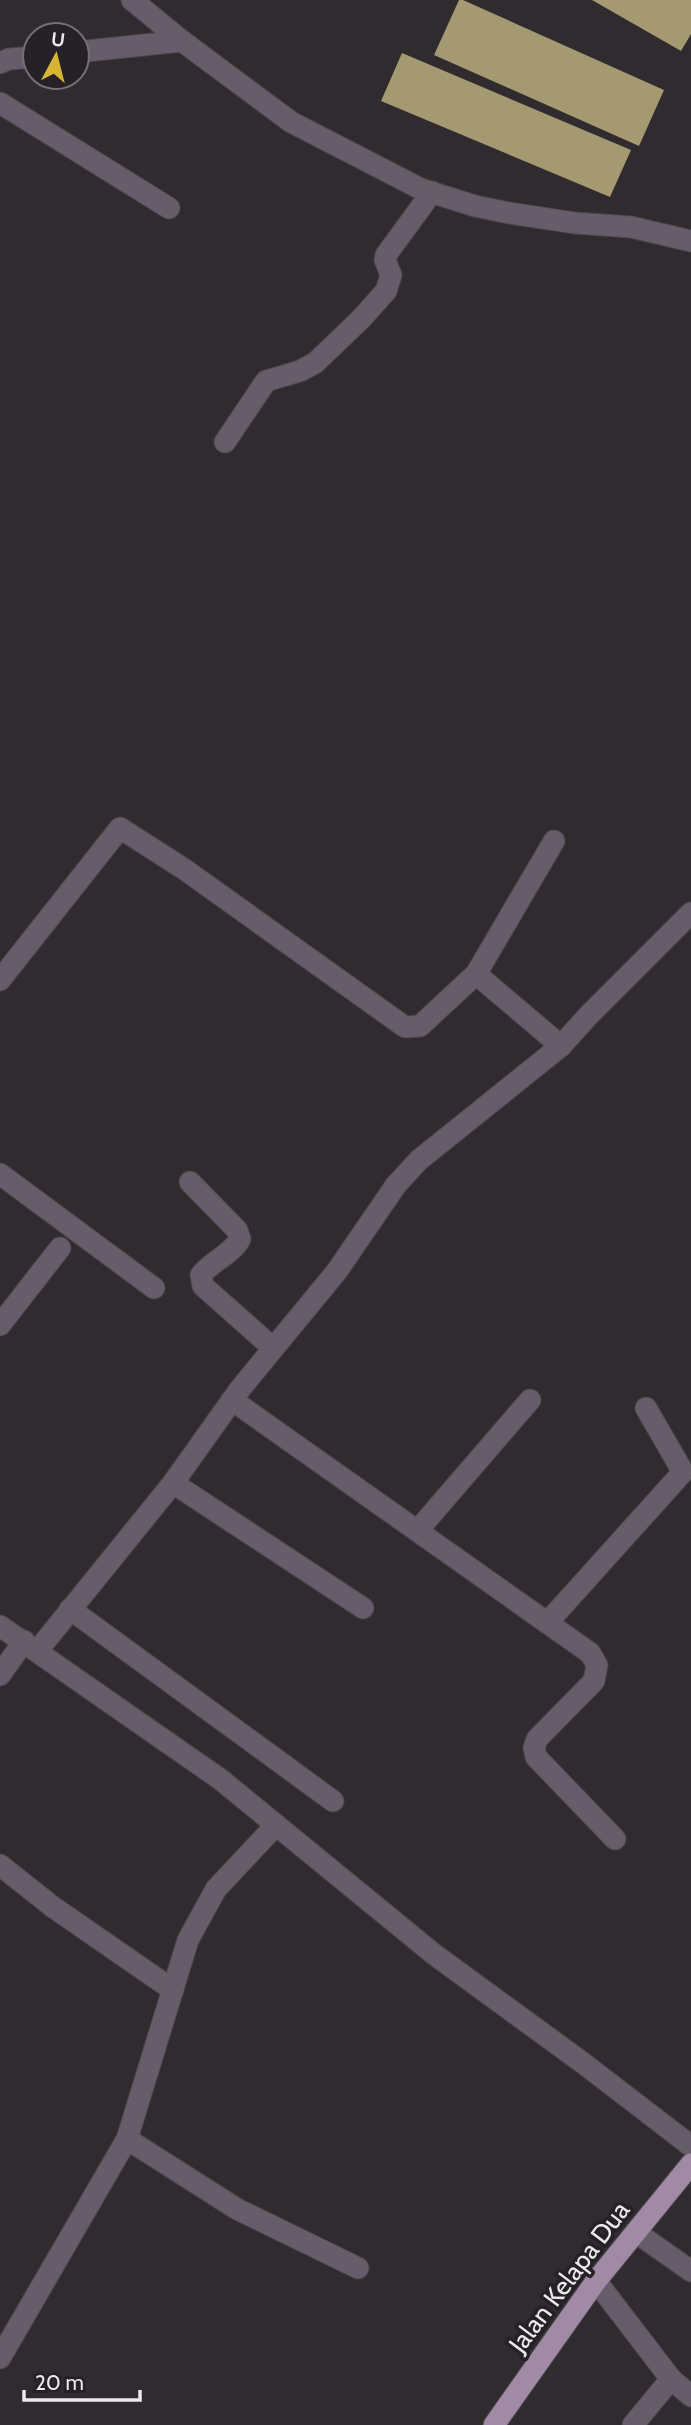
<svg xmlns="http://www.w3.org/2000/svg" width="691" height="2425" viewBox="0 0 691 2425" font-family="Cabin,sans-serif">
<rect width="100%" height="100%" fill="#2f2b2f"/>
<g fill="#a49971">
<polygon points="459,0 463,0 664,90 639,146 434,55"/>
<polygon points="592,0 691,0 691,34 681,51"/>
<polygon points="402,53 631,150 610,197 381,101"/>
</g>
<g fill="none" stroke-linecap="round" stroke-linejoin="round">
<g stroke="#4a464a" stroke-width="23">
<g id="minor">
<polyline points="132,0 182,41 291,122 421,189 475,206 509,213 575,223 631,227 691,241"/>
<polyline points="77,52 182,41"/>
<polyline points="0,63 9,59 35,57"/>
<polyline points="0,103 169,208"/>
<polyline points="225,442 266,381 300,371 315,363 361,319 386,291 391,275 385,260 386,255 432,192"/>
<polyline points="554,841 476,974 561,1046"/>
<polyline points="0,980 120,828 184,869 405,1027 420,1026 476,974"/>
<polyline points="0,1174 154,1288"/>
<path d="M 190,1182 L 237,1230 L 240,1239 C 232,1254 212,1261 201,1275 L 203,1286 L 273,1348"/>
<polyline points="0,1325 60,1248"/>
<polyline points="232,1400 590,1653 597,1665 594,1681 537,1739 534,1748 536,1757 615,1839"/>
<polyline points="173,1483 363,1608"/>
<polyline points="418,1530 530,1400"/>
<polyline points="70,1609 333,1801"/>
<polyline points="547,1623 683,1472 646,1408"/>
<polyline points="0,1626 220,1779 435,1955 583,2063 691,2146"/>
<polyline points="38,1650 173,1483 240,1389 337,1271 396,1185 419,1160 561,1046 588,1016 691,913"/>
<polyline points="0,1675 24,1641"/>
<polyline points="0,1865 53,1907 173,1990"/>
<polyline points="127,2139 188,1940 216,1889 276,1825"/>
<polyline points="637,2233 691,2271"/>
<polyline points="596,2281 671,2379 633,2425"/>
<polyline points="0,2358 127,2139 237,2209 358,2268"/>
<polyline points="671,2379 691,2396"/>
</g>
</g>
<g stroke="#4a464a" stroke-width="23">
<polyline id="major" points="494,2425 596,2281 691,2164"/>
</g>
<use href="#minor" stroke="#675c69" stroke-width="21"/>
<use href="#major" stroke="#a18aa6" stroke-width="21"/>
</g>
<g text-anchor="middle" stroke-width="7" stroke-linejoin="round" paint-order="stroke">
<g font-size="26" fill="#edeaed" stroke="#252126">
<text transform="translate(569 2277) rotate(-53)" y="9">Jalan Kelapa Dua</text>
</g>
</g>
<g transform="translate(56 56) rotate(7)"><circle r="33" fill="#252126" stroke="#757176" stroke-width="2"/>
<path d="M0-5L12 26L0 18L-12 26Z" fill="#d6b534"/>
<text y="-10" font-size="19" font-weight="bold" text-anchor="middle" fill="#edeaed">U</text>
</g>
<path d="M24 2390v10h116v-10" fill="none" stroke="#edeaed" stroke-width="3.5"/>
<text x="35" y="2390" font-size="21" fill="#edeaed" stroke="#252126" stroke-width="5" paint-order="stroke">20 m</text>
</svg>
